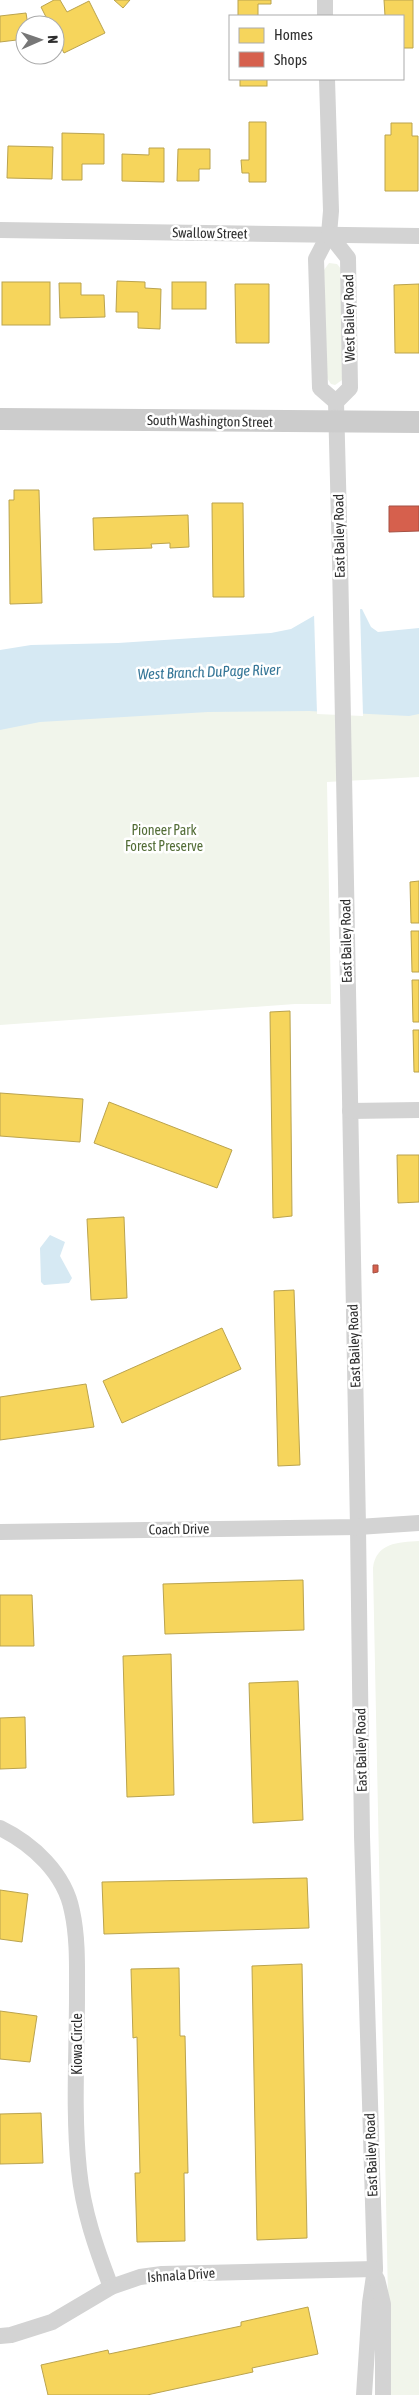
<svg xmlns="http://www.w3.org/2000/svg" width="419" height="2395" viewBox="0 0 419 2395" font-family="'Asap Condensed',sans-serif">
<rect width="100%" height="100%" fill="#fff"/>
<g fill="#f1f5eb">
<polygon points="329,263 337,264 341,269 342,380 335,385 331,384 327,378 324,270"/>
<polygon points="419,664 419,777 327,782 331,1004 295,1004 0,1025 0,684"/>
<path d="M 419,1541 L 419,2395 L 390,2395 L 373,1568 C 376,1543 398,1542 419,1541 Z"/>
</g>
<g fill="#d6e9f3">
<polygon points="362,609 371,627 378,632 419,628 419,714 409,716 309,711 208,712 40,722 0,730 0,650 31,645 118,643 271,633 291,629 317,614"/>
<polygon points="50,1235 65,1242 60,1256 72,1278 69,1283 44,1285 41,1282 40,1248"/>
</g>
<polygon fill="#fff" points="360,607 363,716 317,714 314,613"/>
<g fill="#f6d55c" stroke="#baa34e">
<polygon points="54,0 60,0 67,12 89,1 105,33 64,53 55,35 55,25 50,25 41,7"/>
<polygon points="114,0 130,0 123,8"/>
<polygon points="238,0 271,0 271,4 258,4 258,16 238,16"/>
<polygon points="384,0 413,0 413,48 403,48 403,16 385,16"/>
<polygon points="26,13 28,25 25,25 25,39 0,42 0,16"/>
<rect x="240" y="79" width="27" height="7"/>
<polygon points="249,122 266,122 266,182 249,182 249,173 242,173 241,160 249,160"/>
<polygon points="391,123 412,123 412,136 418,136 418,191 385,191 385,135 391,135"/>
<polygon points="62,133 104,134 104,164 82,164 82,180 62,180"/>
<polygon points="8,146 53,147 52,179 7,178"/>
<polygon points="149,148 164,148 164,182 122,181 122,154 149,155"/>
<polygon points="178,149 210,149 210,169 199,169 199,181 177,181"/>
<polygon points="117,281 145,282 145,288 161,289 160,329 138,328 138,312 116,312"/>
<rect x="2" y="282" width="48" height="43"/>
<rect x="172" y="282" width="34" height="27"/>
<polygon points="59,283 81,283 81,295 104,295 105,317 60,318"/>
<polygon points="235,284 269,284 269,343 236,343"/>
<polygon points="419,284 419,353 395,353 394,285"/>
<polygon points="14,490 39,490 42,603 10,604 9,500 14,500"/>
<polygon points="212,503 243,503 244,597 213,597"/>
<polygon points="188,515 189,547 170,548 170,543 151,544 152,548 94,550 93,518"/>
<polygon points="419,881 419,923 411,923 410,882"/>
<polygon points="411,931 419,931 419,972 412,972"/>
<polygon points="412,980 419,980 419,1022 413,1022"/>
<polygon points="290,1011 292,1216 273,1218 270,1012"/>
<polygon points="413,1030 419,1030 419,1072 414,1072"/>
<polygon points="0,1093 83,1099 80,1142 0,1136"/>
<polygon points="109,1102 232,1150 217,1188 94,1143"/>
<polygon points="397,1155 419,1155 419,1202 398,1203"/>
<polygon points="124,1217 127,1298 91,1300 87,1219"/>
<polygon points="294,1290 300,1465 278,1466 274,1291"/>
<polygon points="222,1328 241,1369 122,1423 103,1381"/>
<polygon points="86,1384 94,1427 0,1440 0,1397"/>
<polygon points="303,1580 304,1630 165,1634 163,1584"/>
<polygon points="0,1595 32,1595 34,1646 0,1646"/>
<polygon points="171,1654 174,1795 127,1797 123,1656"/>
<polygon points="298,1681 303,1820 253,1823 249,1683"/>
<polygon points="25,1717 26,1768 0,1769 0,1718"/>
<polygon points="307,1878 309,1928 104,1934 102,1882"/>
<polygon points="0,1890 28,1894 22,1942 0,1939"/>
<polygon points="302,1964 307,2238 257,2240 252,1966"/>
<polygon points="179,1968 180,2036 185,2036 188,2173 184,2173 185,2241 137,2242 135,2173 140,2173 137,2037 133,2038 131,1969"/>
<polygon points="0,2011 37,2016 30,2062 0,2059"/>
<polygon points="41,2113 43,2163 0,2164 0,2114"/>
<polygon points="308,2307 318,2354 252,2368 253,2372 147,2395 48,2395 41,2365 108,2350 109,2354 241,2326 241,2322"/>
</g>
<g fill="#d6604d" stroke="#a45144">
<polygon points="389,506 419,506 419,531 389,532"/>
<polygon points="373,1265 378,1265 378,1272 373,1273"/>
</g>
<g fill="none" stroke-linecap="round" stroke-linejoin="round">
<g stroke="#d3d3d3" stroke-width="16">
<polyline points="325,0 325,16"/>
<polyline points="327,79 331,211 329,234 316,259 320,388 336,402 340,560 358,1527 362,1836 375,2269 370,2303 364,2395"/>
<polyline points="0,230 419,236"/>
<polyline points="329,234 348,258 350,388 336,402"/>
<polyline points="350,1111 419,1110"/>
<polyline points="0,1532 358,1527 419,1523"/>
<path d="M 0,1828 C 33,1844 65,1874 72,1911 C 78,1938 77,1968 77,1995 C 77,2053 73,2112 79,2170 C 83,2211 96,2248 111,2287"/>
<polyline points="377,2279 383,2304 383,2395"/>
<polyline points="0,2336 11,2335 52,2322 111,2287 140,2277 162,2274 375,2269"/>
</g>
<polyline stroke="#ccc" stroke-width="22" points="0,419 419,422"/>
</g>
<g text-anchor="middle" stroke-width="5" stroke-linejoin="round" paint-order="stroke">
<g font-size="14" fill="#2e2e2e" stroke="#fff">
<text transform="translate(210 233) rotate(1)" y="5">Swallow Street</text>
<text transform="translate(349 318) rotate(-91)" y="5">West Bailey Road</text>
<text transform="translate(210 421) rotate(1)" y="5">South Washington Street</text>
<text transform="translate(339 536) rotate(-91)" y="5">East Bailey Road</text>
<text transform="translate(346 941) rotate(-91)" y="5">East Bailey Road</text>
<text transform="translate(354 1346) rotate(-92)" y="5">East Bailey Road</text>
<text transform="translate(179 1529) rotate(-1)" y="5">Coach Drive</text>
<text transform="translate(361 1750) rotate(-91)" y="5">East Bailey Road</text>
<text transform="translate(77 2044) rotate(-90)" y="5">Kiowa Circle</text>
<text transform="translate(371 2155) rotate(-92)" y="5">East Bailey Road</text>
<text transform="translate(181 2275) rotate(-4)" y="5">Ishnala Drive</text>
</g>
<g font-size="14" fill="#536d37" stroke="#fff">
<text x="164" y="835">Pioneer Park<tspan x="164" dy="16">Forest Preserve</tspan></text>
</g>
<g font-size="15" font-style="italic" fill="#357697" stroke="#fff">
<text transform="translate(209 672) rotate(-2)" y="5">West Branch DuPage River</text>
</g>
</g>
<rect x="229" y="15" width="175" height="65" fill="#ffffff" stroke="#ababab"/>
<rect x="239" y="28" width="25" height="15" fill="#f6d55c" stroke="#ababab"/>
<text x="274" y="40" font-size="15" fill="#2e2e2e">Homes</text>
<rect x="239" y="52" width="25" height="15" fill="#d6604d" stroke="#ababab"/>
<text x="274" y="65" font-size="15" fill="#2e2e2e">Shops</text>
<g transform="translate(40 40) rotate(88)"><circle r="24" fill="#ffffff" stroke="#ababab"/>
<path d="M0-4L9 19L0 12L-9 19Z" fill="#777777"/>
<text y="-8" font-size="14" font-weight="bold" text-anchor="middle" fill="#2e2e2e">N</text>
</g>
</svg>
